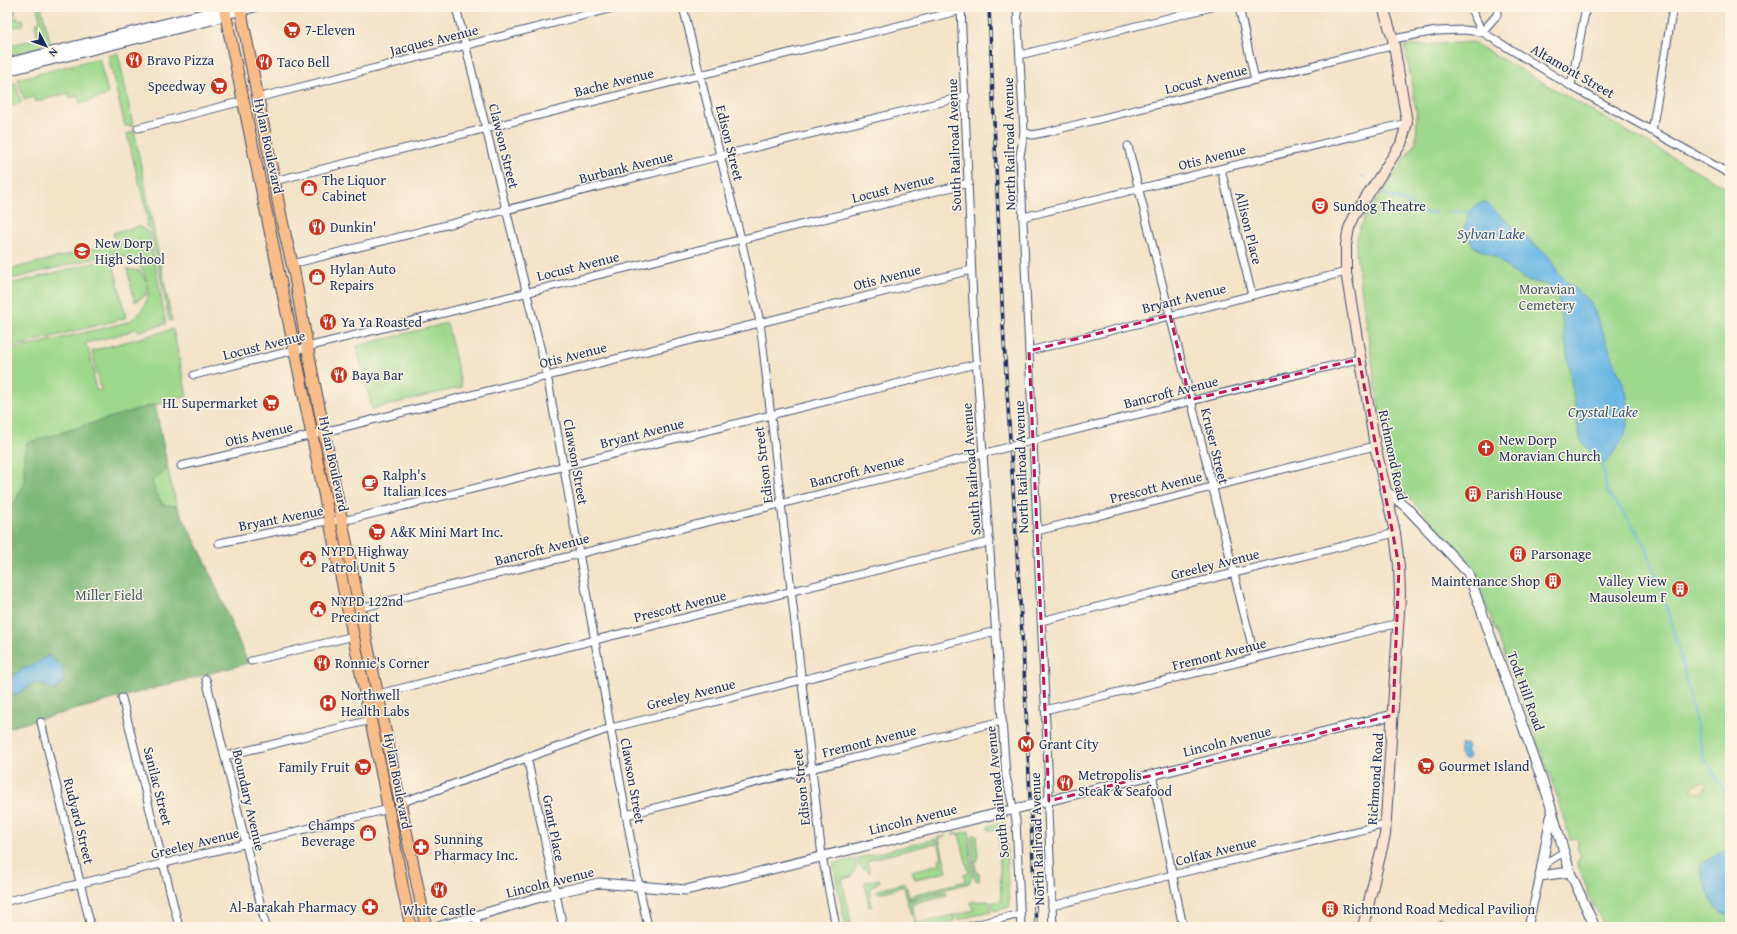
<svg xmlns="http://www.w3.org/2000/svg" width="1737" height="934" viewBox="0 0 1737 934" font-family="'Gentium Book Plus',serif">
<rect width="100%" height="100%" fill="#fcf5e5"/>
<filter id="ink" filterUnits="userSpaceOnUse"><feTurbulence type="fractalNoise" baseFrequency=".025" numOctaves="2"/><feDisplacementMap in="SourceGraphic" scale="8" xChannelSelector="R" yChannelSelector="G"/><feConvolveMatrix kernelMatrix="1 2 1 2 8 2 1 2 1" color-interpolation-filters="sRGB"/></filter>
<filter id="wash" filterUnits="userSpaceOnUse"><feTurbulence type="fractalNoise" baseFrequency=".012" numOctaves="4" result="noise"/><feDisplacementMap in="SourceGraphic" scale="16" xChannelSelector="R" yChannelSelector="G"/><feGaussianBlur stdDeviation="0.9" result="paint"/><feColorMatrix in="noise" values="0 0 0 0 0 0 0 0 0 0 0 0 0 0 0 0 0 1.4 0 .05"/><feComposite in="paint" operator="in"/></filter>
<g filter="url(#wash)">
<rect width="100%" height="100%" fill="#f3e3c7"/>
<g fill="#9ed88c" stroke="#5c8475">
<polygon points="7,7 14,7 16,14 9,16 9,19 17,17 17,20 23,19 24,23 22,26 7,28"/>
<polygon points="37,7 41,7 51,45 7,56 7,39 10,39 12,45 38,38 35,24 40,21"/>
<path d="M 1472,42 L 1730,190 L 1730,927 L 1605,927 L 1592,902 L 1577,862 L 1581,856 C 1577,848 1577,851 1578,841 L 1575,838 L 1570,839 L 1554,787 L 1470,561 L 1397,485 L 1381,421 L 1356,253 L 1358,232 L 1365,217 L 1416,142 L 1417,115 L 1405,46 Z"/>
<polygon points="118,53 133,126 125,126 108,56"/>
<polygon points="99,58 108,93 105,96 80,104 78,96 69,98 68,93 35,102 34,97 24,100 18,79"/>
<polygon points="16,83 21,103 7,107 7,85"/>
<polygon points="134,131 172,321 169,320 151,231 145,225 149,223 146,221 148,220 127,134"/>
<path d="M 140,226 L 149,233 L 166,324 L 138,331 L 137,328 L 126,333 L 86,343 L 86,346 L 88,348 L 95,375 L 93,377 L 96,390 L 98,391 L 101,390 L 92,351 L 173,329 L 187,396 L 155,405 L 169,475 L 177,506 L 206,563 L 7,728 L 7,351 L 128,322 C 142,314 151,299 148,284 L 146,295 L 135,302 L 127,269 L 140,271 L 147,281 C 143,263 126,253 108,255 L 7,280 L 7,270 L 116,243 L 113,233 Z"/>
<polygon points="112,258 126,318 8,348 7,285"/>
<polygon points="447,323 462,387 372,409 357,346"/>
<polygon points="1005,821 1009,907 994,911 992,902 1000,902 1001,898 999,834 997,834 997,830 988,830 988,826"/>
<polygon points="969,831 972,876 969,883 909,899 907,899 904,886 880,893 877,892 878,890 905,883 909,896 965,881 964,875 969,873 959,834 952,835"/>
<polygon points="972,835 977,835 978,861 975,861 976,873 979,873 979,881 976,880 974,877"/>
<polygon points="946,836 939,839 947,872 915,879 912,871 940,864 939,858 942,857 937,838"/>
<polygon points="935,839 937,844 933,845 933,844 871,859 871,860 867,862 870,873 859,865 858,858"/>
<polygon points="855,859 857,867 851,877 842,879 852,927 846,927 833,864"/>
<polygon points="879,879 880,881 869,889 872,906 869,907 865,882"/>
<polygon points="946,891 947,895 911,904 916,924 954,915 954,921 928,927 915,927 913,916 911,915 907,901"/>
<polygon points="988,901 990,902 991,911 958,920 955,915 974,910 974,908 972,908 970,902"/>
</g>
<g fill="#7eb878" stroke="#4c746b">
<path d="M 155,404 L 167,465 L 166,470 L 152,481 L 155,491 L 163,505 L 177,506 L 206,563 L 248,663 L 7,728 L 7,693 L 14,696 C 35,684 32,677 54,691 L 62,666 L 54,661 L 48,655 L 35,665 L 21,670 L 8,680 L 7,684 L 7,506 L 14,504 L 24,482 L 24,455 L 27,443 Z"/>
<polygon points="1439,916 1443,918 1444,927 1429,927"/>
</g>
<polygon fill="#eeda9e" stroke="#84847e" points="1704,782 1707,784 1704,791 1698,793 1691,791 1693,786"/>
<g fill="#6bb7e4" stroke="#4373a1">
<path d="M 1485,202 L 1549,257 L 1558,273 L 1568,283 L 1589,301 L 1595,313 L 1626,392 L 1630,415 L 1624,437 L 1614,452 L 1602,466 L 1580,439 L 1558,295 L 1547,285 L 1526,280 L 1511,271 L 1497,258 L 1474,247 L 1464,229 C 1469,216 1470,203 1485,202 Z"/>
<path d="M 48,655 L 54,661 L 62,666 L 65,679 L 54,691 C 32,677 35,684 14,696 L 7,693 L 8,680 L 21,670 L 35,665 Z"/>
<path d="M 1466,744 L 1468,747 L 1466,750 L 1469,756 L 1467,759 L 1464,760 C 1458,755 1459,751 1461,745 Z"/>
<path d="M 1730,842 L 1730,915 C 1727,914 1723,914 1720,912 C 1710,904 1702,876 1700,864 L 1727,849 Z"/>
</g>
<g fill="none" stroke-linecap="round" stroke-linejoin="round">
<g stroke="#6bb7e4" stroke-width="2">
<polyline points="1363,176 1364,177"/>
<polyline points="1383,193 1408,203 1426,213 1435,213"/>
<polyline points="1448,212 1466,212 1472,214"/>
<polyline points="1602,463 1607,492 1632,524 1646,546 1670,617 1681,658 1704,758 1730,799"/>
</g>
</g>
</g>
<g filter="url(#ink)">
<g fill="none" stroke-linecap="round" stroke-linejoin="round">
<g stroke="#3b4a6e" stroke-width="9">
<g id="minor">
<polyline points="456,7 547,375 639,886 648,927"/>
<polyline points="683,7 741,239 760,322 822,856 836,927"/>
<polyline points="961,7 974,328 1006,776 1016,820 1021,927"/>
<polyline points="1017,7 1024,132 1020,156 1049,789 1048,812 1053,927"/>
<polyline points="1239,7 1255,80"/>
<polyline points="1470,7 1482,32 1497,15 1498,7"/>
<polyline points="1393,39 1437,31 1464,30 1482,32 1571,86 1730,174"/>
<polyline points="1020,55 1212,7"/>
<polyline points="1571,86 1586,7"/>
<polyline points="257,98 617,7"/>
<polyline points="138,128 243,101"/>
<polyline points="1652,131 1673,7"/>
<polyline points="1024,132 1032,135 1047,132 1395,45"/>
<polyline points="1128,146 1255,658"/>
<polyline points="1221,169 1252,295"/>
<polyline points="274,181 962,10"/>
<polyline points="1023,217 1407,123"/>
<polyline points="292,264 720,156 966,96"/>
<polyline points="1029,351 1346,272"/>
<polyline points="194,375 969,183"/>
<polyline points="1023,443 1359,359"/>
<polyline points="181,466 312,435 971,270"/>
<polyline points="1037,531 1375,446"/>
<polyline points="219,543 321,522 351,519 976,364"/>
<polyline points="360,608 986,453"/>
<polyline points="1041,621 1395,533"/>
<polyline points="251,661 354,636"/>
<polyline points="206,679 266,927"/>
<polyline points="378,694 990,542"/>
<polyline points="122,698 179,927"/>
<polyline points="1045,710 1399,623"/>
<polyline points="41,722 91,927"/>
<polyline points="225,756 371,720"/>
<polyline points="527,757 563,927"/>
<polyline points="1152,774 1183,927"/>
<polyline points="400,803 611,728 996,631"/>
<polyline points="626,815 1002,721"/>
<polyline points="7,901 389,809"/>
<polyline points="1052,906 1180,873 1386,824"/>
<polyline points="476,915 478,927"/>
<polyline points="966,927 1020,914"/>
<polyline points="1528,927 1540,876 1549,861 1564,852"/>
</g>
</g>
<g stroke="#3b4a6e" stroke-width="11">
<g id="tertiary">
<polyline points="7,63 211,12 226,14"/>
<polyline points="7,71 212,20 226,14 255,7"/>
<polyline points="1386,491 1406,507 1468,573 1547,794 1570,872 1595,927"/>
<polyline points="1043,802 1393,715"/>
<polyline points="1551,817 1540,876 1570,872"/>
<polyline points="438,927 554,893 599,883 686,890 1019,808"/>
</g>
</g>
<g stroke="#3b4a6e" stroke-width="12">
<polyline id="secondary" points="1363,927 1385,835 1400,596 1399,566 1395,533 1386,491 1375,446 1346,272 1346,245 1349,228 1356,213 1401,144 1407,123 1393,39 1383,7"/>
</g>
<g stroke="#3b4a6e" stroke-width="13">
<g id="primary">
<polyline points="224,7 384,785 403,890 411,927"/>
<polyline points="240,7 282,221 294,272 311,367 352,571 426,927"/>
</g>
</g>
<use href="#minor" stroke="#fff" stroke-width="7"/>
<use href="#tertiary" stroke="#fff" stroke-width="9"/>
<use href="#secondary" stroke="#fce5d0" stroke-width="10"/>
<use href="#primary" stroke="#f8bd89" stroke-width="11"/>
<g stroke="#1b2f5e" stroke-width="3.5">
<polyline id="rail" points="989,7 1003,325 1024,667 1036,927"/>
</g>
<use href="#rail" stroke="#fcf5e5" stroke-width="2" stroke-dasharray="6" stroke-linecap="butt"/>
<g stroke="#3b4a6e" stroke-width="9" stroke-linecap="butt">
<polyline id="minor-bridge" points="990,452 1023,443"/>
</g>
<g stroke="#3b4a6e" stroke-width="11" stroke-linecap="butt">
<polyline id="tertiary-bridge" points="1019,808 1043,802"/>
</g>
<use href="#minor-bridge" stroke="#fff" stroke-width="7"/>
<use href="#tertiary-bridge" stroke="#fff" stroke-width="9"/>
</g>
</g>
<path fill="none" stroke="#c2185b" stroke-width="3" stroke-dasharray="8 5" stroke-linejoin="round" d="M 1170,315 L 1190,400 L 1359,359 L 1399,566 L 1393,715 L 1049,801 L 1029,351 Z"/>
<defs>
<g id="supermarket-disc" transform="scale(0.9)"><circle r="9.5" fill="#c8321e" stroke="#fcf5e5"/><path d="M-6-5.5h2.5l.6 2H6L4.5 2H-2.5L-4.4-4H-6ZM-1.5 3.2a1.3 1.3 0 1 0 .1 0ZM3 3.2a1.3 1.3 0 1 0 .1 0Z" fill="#fff"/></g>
<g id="restaurant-disc" transform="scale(0.9)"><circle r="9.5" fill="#c8321e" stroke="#fcf5e5"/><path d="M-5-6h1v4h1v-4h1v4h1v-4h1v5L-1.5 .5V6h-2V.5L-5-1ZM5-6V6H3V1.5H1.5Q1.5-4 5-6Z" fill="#fff"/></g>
<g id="shop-disc" transform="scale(0.9)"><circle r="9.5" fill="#c8321e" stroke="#fcf5e5"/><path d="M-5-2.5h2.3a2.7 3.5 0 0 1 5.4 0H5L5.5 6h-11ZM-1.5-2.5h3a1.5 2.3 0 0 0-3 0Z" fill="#fff"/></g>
<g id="theatre-disc" transform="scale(0.9)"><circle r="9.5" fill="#c8321e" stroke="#fcf5e5"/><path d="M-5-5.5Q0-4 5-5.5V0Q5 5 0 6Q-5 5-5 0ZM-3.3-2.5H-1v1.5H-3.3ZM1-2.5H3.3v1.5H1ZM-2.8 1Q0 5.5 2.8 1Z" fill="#fff"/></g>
<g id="school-disc" transform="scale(0.9)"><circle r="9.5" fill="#c8321e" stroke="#fcf5e5"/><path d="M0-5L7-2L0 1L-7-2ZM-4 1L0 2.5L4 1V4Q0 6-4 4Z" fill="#fff"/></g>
<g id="church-disc" transform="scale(0.9)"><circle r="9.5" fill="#c8321e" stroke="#fcf5e5"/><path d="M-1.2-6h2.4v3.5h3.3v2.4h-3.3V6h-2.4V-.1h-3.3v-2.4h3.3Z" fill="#fff"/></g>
<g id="cafe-disc" transform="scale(0.9)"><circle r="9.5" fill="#c8321e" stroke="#fcf5e5"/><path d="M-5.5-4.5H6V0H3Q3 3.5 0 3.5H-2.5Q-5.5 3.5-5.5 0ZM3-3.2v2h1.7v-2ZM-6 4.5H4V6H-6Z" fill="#fff"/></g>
<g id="building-disc" transform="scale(0.9)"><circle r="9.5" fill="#c8321e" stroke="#fcf5e5"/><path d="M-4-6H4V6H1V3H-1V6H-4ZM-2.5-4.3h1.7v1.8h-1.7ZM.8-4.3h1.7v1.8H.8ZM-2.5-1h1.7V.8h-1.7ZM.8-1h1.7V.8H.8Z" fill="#fff"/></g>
<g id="civic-disc" transform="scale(0.9)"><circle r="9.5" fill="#c8321e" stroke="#fcf5e5"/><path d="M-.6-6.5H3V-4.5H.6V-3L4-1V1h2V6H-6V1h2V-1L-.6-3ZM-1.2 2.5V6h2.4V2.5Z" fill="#fff"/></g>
<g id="hospital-disc" transform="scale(0.9)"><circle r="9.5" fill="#c8321e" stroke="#fcf5e5"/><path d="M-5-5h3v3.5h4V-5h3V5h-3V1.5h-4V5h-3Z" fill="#fff"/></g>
<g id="metro-disc" transform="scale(0.9)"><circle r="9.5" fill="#c8321e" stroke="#fcf5e5"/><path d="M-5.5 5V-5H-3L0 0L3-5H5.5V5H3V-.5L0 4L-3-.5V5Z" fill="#fff"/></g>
<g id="pharmacy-disc" transform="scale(0.9)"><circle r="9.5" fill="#c8321e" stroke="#fcf5e5"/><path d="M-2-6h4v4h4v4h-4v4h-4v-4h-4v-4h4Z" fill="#fff"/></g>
</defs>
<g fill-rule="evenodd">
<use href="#supermarket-disc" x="292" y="30"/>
<use href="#restaurant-disc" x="134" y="60"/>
<use href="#restaurant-disc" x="264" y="62"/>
<use href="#supermarket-disc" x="219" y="86"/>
<use href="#shop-disc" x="309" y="188"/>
<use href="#theatre-disc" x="1320" y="206"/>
<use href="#restaurant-disc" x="317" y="227"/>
<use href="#school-disc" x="82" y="251"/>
<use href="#shop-disc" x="317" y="277"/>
<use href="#restaurant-disc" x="328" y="322"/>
<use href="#restaurant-disc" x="339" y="375"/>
<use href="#supermarket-disc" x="271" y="403"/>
<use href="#church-disc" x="1486" y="448"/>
<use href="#cafe-disc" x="370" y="483"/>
<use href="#building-disc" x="1473" y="494"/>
<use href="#supermarket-disc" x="377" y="532"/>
<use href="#building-disc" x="1518" y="554"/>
<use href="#civic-disc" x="308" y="559"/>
<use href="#building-disc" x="1553" y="581"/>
<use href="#building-disc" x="1680" y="589"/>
<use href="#civic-disc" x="318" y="609"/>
<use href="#restaurant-disc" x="322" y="663"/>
<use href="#hospital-disc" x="328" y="703"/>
<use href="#metro-disc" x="1026" y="744"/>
<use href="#supermarket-disc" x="1426" y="766"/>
<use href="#supermarket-disc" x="363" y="767"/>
<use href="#restaurant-disc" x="1065" y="783"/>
<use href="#shop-disc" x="368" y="833"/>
<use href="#pharmacy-disc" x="421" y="847"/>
<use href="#restaurant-disc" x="439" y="890"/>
<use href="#pharmacy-disc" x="370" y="907"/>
<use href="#building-disc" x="1330" y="909"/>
</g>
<g text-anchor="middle" stroke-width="3" stroke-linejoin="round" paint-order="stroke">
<g font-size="14" fill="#1b2f5e" stroke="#fcf5e5" text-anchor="start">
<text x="305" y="35">7-Eleven</text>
<text x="147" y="65">Bravo Pizza</text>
<text x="277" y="67">Taco Bell</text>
<text x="206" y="91" text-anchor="end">Speedway</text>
<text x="322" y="185">The Liquor<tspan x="322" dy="16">Cabinet</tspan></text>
<text x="1333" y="211">Sundog Theatre</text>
<text x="330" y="232">Dunkin'</text>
<text x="95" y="248">New Dorp<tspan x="95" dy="16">High School</tspan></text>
<text x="330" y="274">Hylan Auto<tspan x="330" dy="16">Repairs</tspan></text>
<text x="341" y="327">Ya Ya Roasted</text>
<text x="352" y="380">Baya Bar</text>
<text x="258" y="408" text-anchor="end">HL Supermarket</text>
<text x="1499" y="445">New Dorp<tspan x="1499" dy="16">Moravian Church</tspan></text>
<text x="383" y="480">Ralph's<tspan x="383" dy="16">Italian Ices</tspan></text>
<text x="1486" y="499">Parish House</text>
<text x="390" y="537">A&amp;K Mini Mart Inc.</text>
<text x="321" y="556">NYPD Highway<tspan x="321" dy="16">Patrol Unit 5</tspan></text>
<text x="1531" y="559">Parsonage</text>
<text x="1540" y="586" text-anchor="end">Maintenance Shop</text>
<text x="1667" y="586" text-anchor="end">Valley View<tspan x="1667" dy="16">Mausoleum F</tspan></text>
<text x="331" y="606">NYPD 122nd<tspan x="331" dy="16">Precinct</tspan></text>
<text x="335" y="668">Ronnie's Corner</text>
<text x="341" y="700">Northwell<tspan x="341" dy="16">Health Labs</tspan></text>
<text x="1039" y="749">Grant City</text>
<text x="1439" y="771">Gourmet Island</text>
<text x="350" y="772" text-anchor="end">Family Fruit</text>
<text x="1078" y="780">Metropolis<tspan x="1078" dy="16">Steak &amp; Seafood</tspan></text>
<text x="355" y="830" text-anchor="end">Champs<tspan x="355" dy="16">Beverage</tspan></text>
<text x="434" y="844">Sunning<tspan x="434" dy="16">Pharmacy Inc.</tspan></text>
<text x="357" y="912" text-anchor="end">Al-Barakah Pharmacy</text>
<text x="1343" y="914">Richmond Road Medical Pavilion</text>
<text x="439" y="915" text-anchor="middle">White Castle</text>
</g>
<g font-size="14" fill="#1b2f5e" stroke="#fcf5e5">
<text transform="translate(434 40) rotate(-14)" y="5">Jacques Avenue</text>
<text transform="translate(1573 71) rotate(30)" y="5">Altamont Street</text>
<text transform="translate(1206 79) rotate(-14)" y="5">Locust Avenue</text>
<text transform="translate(614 82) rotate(-14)" y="5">Bache Avenue</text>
<text transform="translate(730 143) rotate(76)" y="5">Edison Street</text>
<text transform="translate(1009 144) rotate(-91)" y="5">North Railroad Avenue</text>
<text transform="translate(954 145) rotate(-92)" y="5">South Railroad Avenue</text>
<text transform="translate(269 146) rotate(78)" y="5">Hylan Boulevard</text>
<text transform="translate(504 146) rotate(76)" y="5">Clawson Street</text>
<text transform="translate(1212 157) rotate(-14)" y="5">Otis Avenue</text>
<text transform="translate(626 167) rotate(-14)" y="5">Burbank Avenue</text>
<text transform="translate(893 188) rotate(-14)" y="5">Locust Avenue</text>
<text transform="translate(1249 228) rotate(76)" y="5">Allison Place</text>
<text transform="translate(578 266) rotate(-14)" y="5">Locust Avenue</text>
<text transform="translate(887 277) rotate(-14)" y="5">Otis Avenue</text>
<text transform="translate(1184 298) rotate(-14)" y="5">Bryant Avenue</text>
<text transform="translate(264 345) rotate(-14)" y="5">Locust Avenue</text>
<text transform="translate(573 355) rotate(-14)" y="5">Otis Avenue</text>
<text transform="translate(1171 392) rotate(-14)" y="5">Bancroft Avenue</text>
<text transform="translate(642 433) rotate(-14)" y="5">Bryant Avenue</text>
<text transform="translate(259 434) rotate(-13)" y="5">Otis Avenue</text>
<text transform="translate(1215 446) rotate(76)" y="5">Kruser Street</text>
<text transform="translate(1393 455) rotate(78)" y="5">Richmond Road</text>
<text transform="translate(576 462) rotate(80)" y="5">Clawson Street</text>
<text transform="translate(334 464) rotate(78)" y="5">Hylan Boulevard</text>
<text transform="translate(763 465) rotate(-97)" y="5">Edison Street</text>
<text transform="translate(1021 467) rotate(-92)" y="5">North Railroad Avenue</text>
<text transform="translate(971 469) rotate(-94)" y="5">South Railroad Avenue</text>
<text transform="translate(857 471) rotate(-14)" y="5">Bancroft Avenue</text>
<text transform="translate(1156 487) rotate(-14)" y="5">Prescott Avenue</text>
<text transform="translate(281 518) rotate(-11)" y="5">Bryant Avenue</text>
<text transform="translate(542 549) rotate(-14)" y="5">Bancroft Avenue</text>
<text transform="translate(1215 564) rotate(-14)" y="5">Greeley Avenue</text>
<text transform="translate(680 606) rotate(-14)" y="5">Prescott Avenue</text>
<text transform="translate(1219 654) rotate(-14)" y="5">Fremont Avenue</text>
<text transform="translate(1526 691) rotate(70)" y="5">Todt Hill Road</text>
<text transform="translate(691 694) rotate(-14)" y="5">Greeley Avenue</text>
<text transform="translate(869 741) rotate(-14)" y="5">Fremont Avenue</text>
<text transform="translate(1227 741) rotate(-14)" y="5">Lincoln Avenue</text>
<text transform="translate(1375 779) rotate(-86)" y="5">Richmond Road</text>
<text transform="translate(398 781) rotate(79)" y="5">Hylan Boulevard</text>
<text transform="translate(633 781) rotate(80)" y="5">Clawson Street</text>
<text transform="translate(158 786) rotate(76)" y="5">Sanilac Street</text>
<text transform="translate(801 787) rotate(-96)" y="5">Edison Street</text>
<text transform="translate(997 792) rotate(-96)" y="5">South Railroad Avenue</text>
<text transform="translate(249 800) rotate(77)" y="5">Boundary Avenue</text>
<text transform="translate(913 819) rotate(-14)" y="5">Lincoln Avenue</text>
<text transform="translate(79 821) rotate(76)" y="5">Rudyard Street</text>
<text transform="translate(554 828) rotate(79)" y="5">Grant Place</text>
<text transform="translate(1037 839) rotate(-92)" y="5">North Railroad Avenue</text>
<text transform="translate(195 843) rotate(-14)" y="5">Greeley Avenue</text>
<text transform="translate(1216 851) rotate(-14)" y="5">Colfax Avenue</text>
<text transform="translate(550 882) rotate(-14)" y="5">Lincoln Avenue</text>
</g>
<g font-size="14" fill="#3c596a" stroke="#fcf5e5">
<text x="1547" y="294">Moravian<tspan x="1547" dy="16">Cemetery</tspan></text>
<text x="109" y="600">Miller Field</text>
</g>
<g font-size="15" font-style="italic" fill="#335886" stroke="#fcf5e5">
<text x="1491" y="239">Sylvan Lake</text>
<text x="1603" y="417">Crystal Lake</text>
</g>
</g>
<rect width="1737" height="934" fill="none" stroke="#fcf5e5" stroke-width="24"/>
<g transform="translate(46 46) rotate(131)" stroke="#fcf5e5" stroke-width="3" paint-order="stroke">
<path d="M0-3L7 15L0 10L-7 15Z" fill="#1b2f5e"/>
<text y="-6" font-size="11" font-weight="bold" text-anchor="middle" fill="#1b2f5e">N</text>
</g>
</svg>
